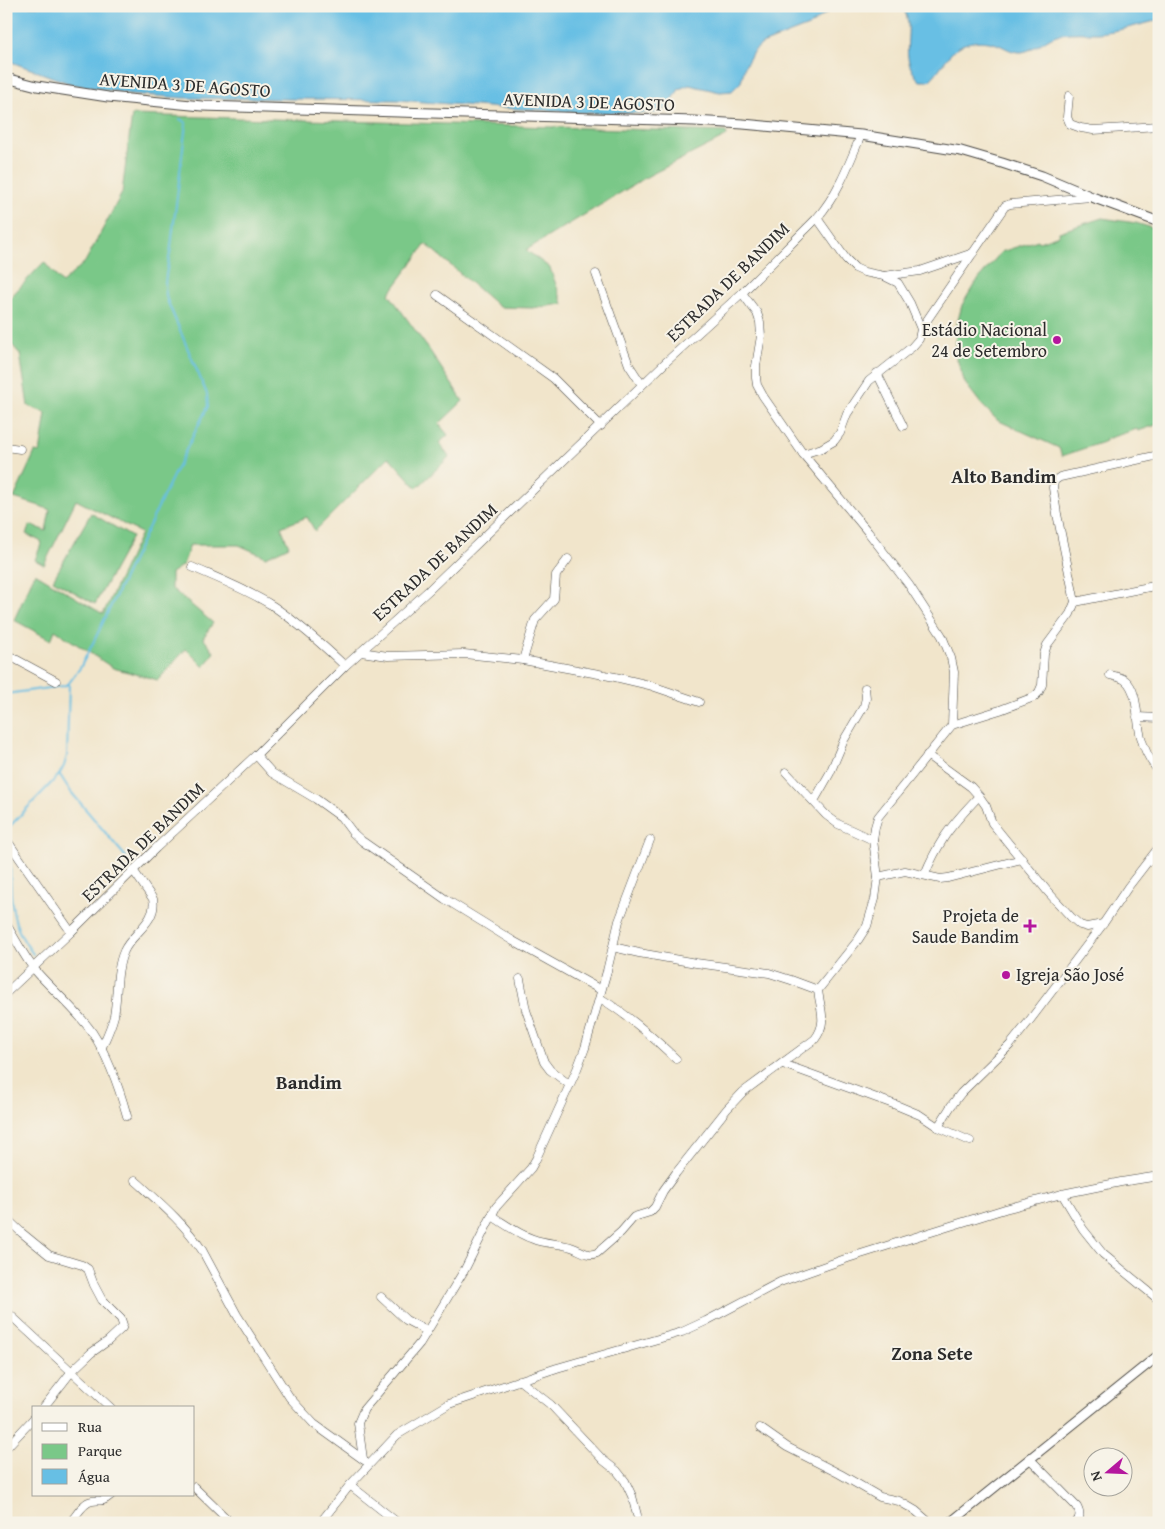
<svg xmlns="http://www.w3.org/2000/svg" width="1165" height="1529" viewBox="0 0 1165 1529" font-family="'Gentium Book Plus',serif">
<rect width="100%" height="100%" fill="#f7f3e8"/>
<filter id="ink" filterUnits="userSpaceOnUse"><feTurbulence type="fractalNoise" baseFrequency=".02" numOctaves="2"/><feDisplacementMap in="SourceGraphic" scale="10" xChannelSelector="R" yChannelSelector="G"/><feConvolveMatrix kernelMatrix="1 2 1 2 8 2 1 2 1" color-interpolation-filters="sRGB"/></filter>
<filter id="wash" filterUnits="userSpaceOnUse"><feTurbulence type="fractalNoise" baseFrequency=".0096" numOctaves="4" result="noise"/><feDisplacementMap in="SourceGraphic" scale="20" xChannelSelector="R" yChannelSelector="G"/><feGaussianBlur stdDeviation="1.12" result="paint"/><feColorMatrix in="noise" values="0 0 0 0 0 0 0 0 0 0 0 0 0 0 0 0 0 1.4 0 .05"/><feComposite in="paint" operator="in"/></filter>
<g filter="url(#wash)">
<rect width="100%" height="100%" fill="#f1e5cb"/>
<g fill="#7ac888" stroke="#527a5a">
<polygon points="132,115 726,132 727,136 650,175 526,250 550,268 563,304 532,308 499,307 426,244 389,294 430,351 463,401 439,424 448,435 439,443 449,457 417,488 389,457 315,531 307,517 281,527 289,546 266,557 239,545 190,545 183,565 171,573 171,588 213,623 203,638 214,652 204,667 186,649 158,680 113,668 55,630 51,640 14,620 35,573 103,614 141,533 76,500 44,565 35,560 42,542 26,534 30,525 46,531 50,510 40,506 14,498 35,452 40,453 46,413 28,406 20,354 6,338 6,302 44,262 62,283 85,262 122,193"/>
<polygon points="1102,218 1136,223 1159,230 1159,424 1138,431 1137,429 1106,439 1106,441 1062,456 1059,448 997,420 982,405 965,383 955,353 956,328 962,305 974,285 1001,252 1038,240 1039,242 1059,235 1059,232"/>
<polygon points="91,513 132,537 95,604 53,580"/>
</g>
<g fill="#67bfe4" stroke="#497588">
<polygon points="6,6 835,6 811,25 762,44 753,52 745,66 741,82 732,91 720,92 689,85 679,89 672,101 665,109 657,113 589,113 501,108 398,100 182,98 129,94 71,84 6,60"/>
<path d="M 899,6 L 1159,6 L 1159,20 C 1139,25 1119,31 1098,33 C 1086,33 1072,32 1060,34 C 1046,37 1036,50 1022,52 C 1010,53 1003,45 993,43 C 983,40 971,41 962,45 C 948,52 941,70 929,81 L 920,81 C 895,56 918,29 902,7 Z"/>
</g>
<g fill="none" stroke-linecap="round" stroke-linejoin="round">
<g stroke="#67bfe4" stroke-width="2">
<polyline points="6,694 63,686 68,684"/>
<polyline points="60,775 71,792 131,863"/>
<path d="M 10,826 L 59,775 L 64,766 L 67,756 L 69,683 L 80,668 L 95,639 L 172,478 L 208,406 L 207,394 L 167,300 C 162,279 169,266 171,246 C 176,205 181,164 186,123 L 180,119"/>
<path d="M 10,853 C 11,881 8,912 22,937 C 25,943 29,948 33,954"/>
</g>
</g>
</g>
<g filter="url(#ink)">
<g fill="none" stroke-linecap="round" stroke-linejoin="round">
<g stroke="#494743" stroke-width="9">
<g id="minor">
<polyline points="1069,96 1067,117 1070,124 1081,128 1093,130 1159,126"/>
<polyline points="596,274 629,365 642,385"/>
<polyline points="884,276 920,271 973,253"/>
<polyline points="437,295 553,378 601,426"/>
<polyline points="921,329 1005,206 1010,204 1091,197"/>
<polyline points="877,373 903,426"/>
<polyline points="6,447 20,449"/>
<polyline points="803,454 822,448 834,441 840,433 847,414 869,381 912,347 919,339 921,329 910,303 898,283 884,276 864,272 855,268 846,259 817,218"/>
<path d="M 192,567 C 219,579 248,590 273,606 C 299,624 322,644 345,666"/>
<polyline points="1075,602 1159,585"/>
<polyline points="361,652 388,656 464,654 523,660 615,677 649,685 699,702"/>
<polyline points="6,654 56,681"/>
<polyline points="523,660 535,620 554,599 556,575 568,559"/>
<path d="M 1110,675 C 1115,676 1121,677 1125,680 C 1139,691 1136,721 1141,737 C 1144,750 1151,762 1159,772"/>
<polyline points="1137,717 1159,718"/>
<polyline points="952,725 1000,710 1034,697 1039,692 1042,685 1044,654 1047,645 1070,614 1075,602 1057,514 1053,488 1054,481 1060,477 1159,455"/>
<polyline points="256,755 272,773 316,799 341,817 353,833 362,841 445,899 484,923 513,941 601,990"/>
<polyline points="927,755 971,787 979,796 986,806 992,823 1048,892 1071,917 1080,925 1087,927 1103,924"/>
<polyline points="786,772 826,815 838,824 873,840"/>
<polyline points="814,801 830,773 844,740 864,706 866,698 865,688"/>
<polyline points="6,839 71,932"/>
<path d="M 925,874 C 930,862 936,850 943,839 C 953,823 966,810 979,796"/>
<polyline points="878,877 905,871 940,879 948,878 1022,859"/>
<path d="M 6,924 C 15,938 24,957 35,970 C 53,991 75,1008 92,1032 C 109,1058 119,1087 127,1116"/>
<polyline points="613,947 639,953 696,963 769,973 791,980 818,990"/>
<polyline points="520,979 526,1010 544,1062 550,1070 570,1085"/>
<path d="M 6,993 L 71,932 L 156,848 L 256,755 L 345,666 L 429,590 L 666,362 L 742,293 L 817,218 C 838,194 849,164 861,135"/>
<path d="M 600,998 C 628,1015 652,1036 676,1059"/>
<path d="M 101,1049 C 106,1038 111,1028 114,1016 C 118,995 115,971 124,951 C 131,934 158,921 153,899 L 133,870"/>
<polyline points="783,1064 896,1105 920,1115 938,1127 970,1141"/>
<polyline points="938,1127 951,1106 961,1093 1010,1045 1030,1020 1103,924 1128,887 1159,847"/>
<path d="M 135,1180 C 159,1202 184,1223 202,1250 L 237,1315 L 290,1398 L 314,1424 L 364,1460"/>
<polyline points="1062,1194 1083,1229 1103,1254 1159,1300"/>
<path d="M 492,1216 C 505,1224 518,1234 533,1239 C 545,1244 559,1243 571,1247 C 581,1250 587,1257 597,1253 L 621,1232 L 634,1217 L 650,1212 L 655,1207 L 663,1191 L 676,1173 L 727,1109 L 743,1092 L 815,1039 C 828,1022 820,1009 818,990 L 858,940 L 867,926 L 875,899 L 878,877 L 873,840 L 875,827 L 878,817 L 952,725 L 954,672 L 951,658 L 942,636 L 909,585 L 868,532 L 803,454 L 763,396 L 757,385 L 756,378 L 756,366 L 761,336 L 760,322 L 757,313 L 742,293"/>
<polyline points="6,1218 22,1233 49,1255 82,1265 88,1269 94,1285 102,1300 121,1319 123,1325 122,1328 108,1341 91,1353 72,1371 43,1408"/>
<polyline points="381,1297 406,1320 427,1331"/>
<polyline points="6,1311 111,1408"/>
<polyline points="519,1380 551,1405 603,1460 617,1471 625,1481 632,1496 637,1515"/>
<polyline points="760,1428 787,1447 840,1474 880,1497 899,1501 916,1511 930,1523"/>
<polyline points="6,1448 34,1418"/>
<polyline points="363,1459 358,1423 364,1409 420,1343 465,1269 496,1207 531,1168 536,1159 577,1069 585,1048 607,971 619,921 650,840"/>
<path d="M 1030,1459 L 1077,1507 C 1080,1513 1081,1517 1076,1523"/>
<polyline points="350,1485 398,1523"/>
<polyline points="194,1487 231,1523"/>
<path d="M 73,1519 C 78,1513 84,1502 92,1501 C 102,1499 100,1504 111,1495"/>
<polyline points="320,1523 350,1485 397,1435 449,1404 557,1368 682,1332 706,1321 780,1282 848,1258 1005,1209 1062,1194 1121,1182 1159,1176"/>
</g>
</g>
<g stroke="#494743" stroke-width="11">
<g id="tertiary">
<polyline points="6,78 37,86 108,97 202,106 694,121 743,124 861,135 961,151 1002,163 1042,176 1092,197 1159,222"/>
<polyline points="950,1523 1159,1355"/>
</g>
</g>
<use href="#minor" stroke="#fff" stroke-width="8"/>
<use href="#tertiary" stroke="#fff" stroke-width="9"/>
</g>
</g>
<g fill="#b5179e" stroke="#f7f3e8" stroke-width="2">
<circle cx="1057" cy="340" r="5"/>
<path d="M1027.5 918.5h5v5h5v5h-5v5h-5v-5h-5v-5h5z"/>
<circle cx="1006" cy="975" r="5"/>
</g>
<g text-anchor="middle" stroke-width="4" stroke-linejoin="round" paint-order="stroke">
<g font-size="18" fill="#2b2b2b" stroke="#f7f3e8">
<text transform="translate(185 85) rotate(4)" y="6">AVENIDA 3 DE AGOSTO</text>
<text transform="translate(589 102) rotate(2)" y="6">AVENIDA 3 DE AGOSTO</text>
<text transform="translate(728 282) rotate(-44)" y="6">ESTRADA DE BANDIM</text>
<text transform="translate(435 562) rotate(-43)" y="6">ESTRADA DE BANDIM</text>
<text transform="translate(143 842) rotate(-44)" y="6">ESTRADA DE BANDIM</text>
</g>
<g font-size="18" fill="#2b2b2b" stroke="#f7f3e8" text-anchor="end">
<text x="1047" y="336">Estádio Nacional<tspan x="1047" dy="21">24 de Setembro</tspan></text>
<text x="1019" y="922">Projeta de<tspan x="1019" dy="21">Saude Bandim</tspan></text>
<text x="1016" y="981" text-anchor="start">Igreja São José</text>
</g>
<g font-size="19" font-weight="bold" fill="#2b2b2b" stroke="#f7f3e8">
<text x="1004" y="483">Alto Bandim</text>
<text x="309" y="1089">Bandim</text>
<text x="932" y="1360">Zona Sete</text>
</g>
</g>
<rect width="1165" height="1529" fill="none" stroke="#f7f3e8" stroke-width="25"/>
<rect x="32" y="1406" width="162" height="90" fill="#f7f3e8" stroke="#a5a39c"/>
<rect x="42" y="1423" width="25" height="8" fill="#ffffff" stroke="#a5a39c"/>
<text x="78" y="1432" font-size="15" fill="#2b2b2b">Rua</text>
<rect x="42" y="1444" width="25" height="15" fill="#7ac888" stroke="#a5a39c"/>
<text x="78" y="1456" font-size="15" fill="#2b2b2b">Parque</text>
<rect x="42" y="1469" width="25" height="15" fill="#67bfe4" stroke="#a5a39c"/>
<text x="78" y="1482" font-size="15" fill="#2b2b2b">Água</text>
<g transform="translate(1108 1472) rotate(251)"><circle r="24" fill="#f7f3e8" stroke="#a5a39c"/>
<path d="M0-4L9 19L0 12L-9 19Z" fill="#b5179e"/>
<text y="-8" font-size="14" font-weight="bold" text-anchor="middle" fill="#2b2b2b">N</text>
</g>
</svg>
